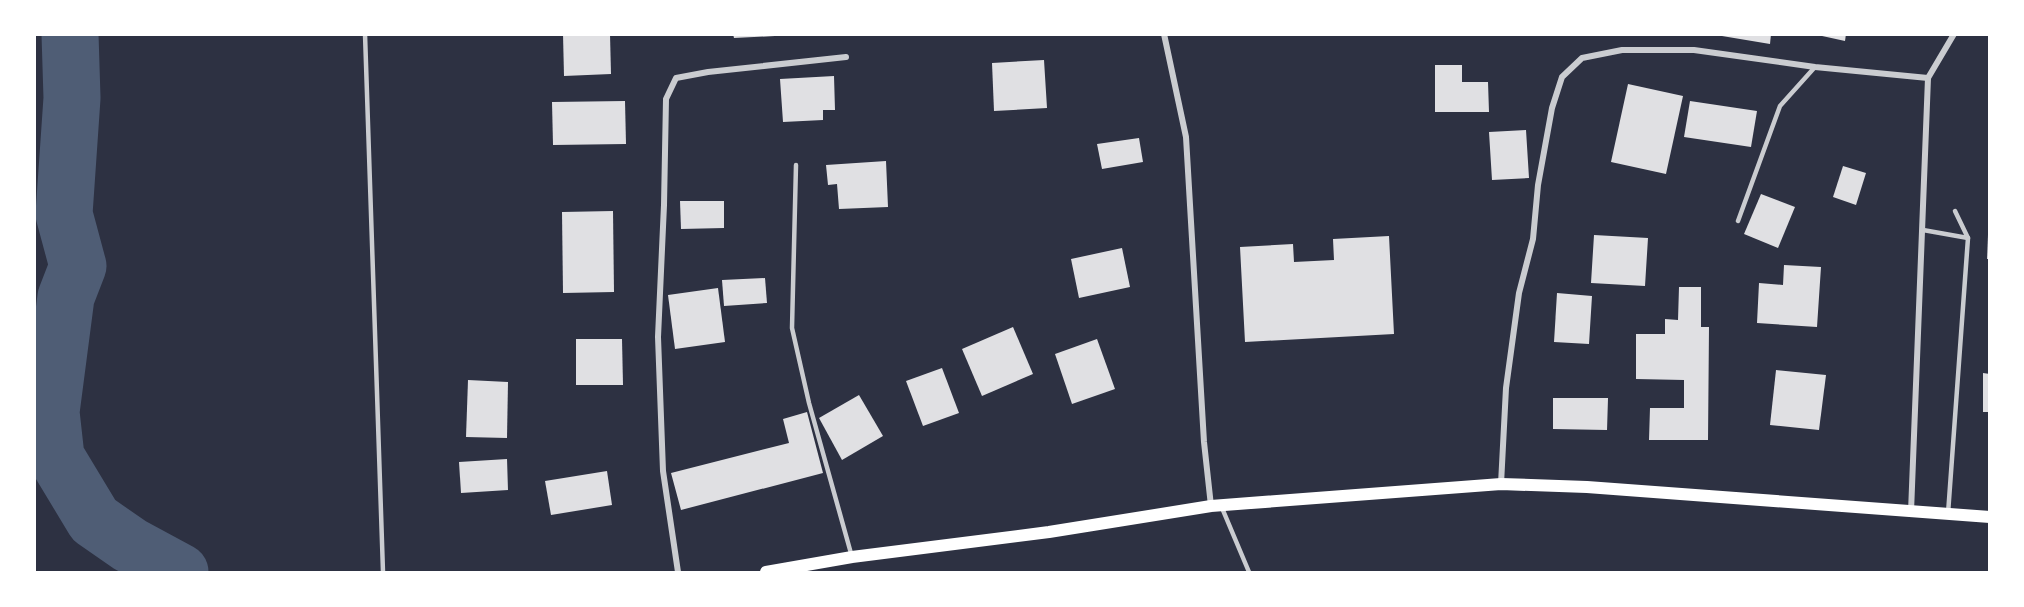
<svg xmlns="http://www.w3.org/2000/svg" width="2024" height="607" viewBox="0 0 2024 607" font-family="'Roboto Condensed',sans-serif">
<rect width="100%" height="100%" fill="#2d3142"/>
<g fill="none" stroke-linecap="round" stroke-linejoin="round">
<polyline stroke="#4f5d75" stroke-width="57" points="70,34 72,98 64,214 78,266 66,297 51,412 56,457 94,520 130,545 180,572"/>
</g>
<g fill="#e0e0e3">
<polygon points="563,34 610,34 611,74 564,76"/>
<polygon points="733,34 775,34 775,36 734,38"/>
<polygon points="1710,34 1771,34 1770,44"/>
<polygon points="1813,34 1846,34 1845,41"/>
<polygon points="1044,60 1047,108 994,111 992,63"/>
<polygon points="1435,65 1462,65 1462,82 1488,82 1489,112 1435,112"/>
<polygon points="834,76 835,110 823,110 823,120 783,122 780,79"/>
<polygon points="1628,84 1683,96 1666,174 1611,162"/>
<polygon points="625,101 626,144 553,145 552,102"/>
<polygon points="1690,101 1757,111 1751,147 1684,137"/>
<polygon points="1526,130 1529,178 1492,180 1489,132"/>
<polygon points="1139,138 1143,162 1102,169 1097,144"/>
<polygon points="886,161 888,207 839,209 837,184 828,185 826,165"/>
<polygon points="1843,166 1866,173 1856,205 1833,197"/>
<polygon points="1761,194 1795,207 1778,248 1744,234"/>
<polygon points="680,201 724,201 724,228 681,229"/>
<polygon points="613,211 614,292 563,293 562,212"/>
<polygon points="1594,235 1648,238 1645,286 1591,283"/>
<polygon points="1988,235 1990,235 1990,259 1987,259"/>
<polygon points="1389,236 1394,334 1245,342 1240,247 1293,244 1294,262 1334,260 1333,239"/>
<polygon points="1122,248 1130,287 1079,298 1071,259"/>
<polygon points="1784,265 1821,267 1817,327 1757,323 1759,283 1783,285"/>
<polygon points="765,278 767,303 724,306 722,280"/>
<polygon points="1679,287 1701,287 1701,327 1709,327 1708,440 1649,440 1650,408 1684,408 1684,380 1636,379 1636,334 1665,334 1665,319 1678,320"/>
<polygon points="718,288 725,342 675,349 668,295"/>
<polygon points="1557,293 1592,296 1589,344 1554,342"/>
<polygon points="1013,327 1033,374 982,396 962,349"/>
<polygon points="576,339 622,339 623,385 576,385"/>
<polygon points="1097,339 1115,389 1072,404 1055,354"/>
<polygon points="942,368 959,413 923,426 906,381"/>
<polygon points="1776,370 1826,375 1819,430 1770,425"/>
<polygon points="1983,373 1990,374 1990,412 1983,412"/>
<polygon points="468,380 508,382 507,438 466,437"/>
<polygon points="859,395 883,436 842,460 819,418"/>
<polygon points="1553,398 1608,398 1607,430 1553,429"/>
<polygon points="807,412 823,473 681,510 671,473 789,443 783,419"/>
<polygon points="507,459 508,490 461,493 459,462"/>
<polygon points="607,471 612,505 551,515 545,481"/>
</g>
<g fill="none" stroke-linecap="round" stroke-linejoin="round">
<g stroke="#caccd0" stroke-width="4.5">
<polyline points="365,34 383,572"/>
<polyline points="796,165 792,328 809,403 852,557"/>
<polyline points="1738,221 1780,106 1815,67"/>
<polyline points="1923,230 1968,238 1955,211"/>
<polyline points="1222,508 1249,572"/>
<polyline points="1948,514 1968,238"/>
</g>
<g stroke="#caccd0" stroke-width="6">
<polyline points="1164,34 1186,137 1204,442 1211,506"/>
<polyline points="1501,484 1506,388 1519,293 1533,239 1538,185 1552,108 1562,77 1582,58 1622,50 1694,50 1815,67 1928,78"/>
<polyline points="1911,512 1928,78 1954,34"/>
<polyline points="678,572 663,471 658,337 664,205 666,99 676,78 708,72 846,57"/>
</g>
<polyline stroke="#fff" stroke-width="12" points="766,572 852,557 1049,532 1211,506 1501,484 1587,487 1990,517"/>
</g>
<rect width="2024" height="607" fill="none" stroke="#ffffff" stroke-width="72"/>
</svg>
